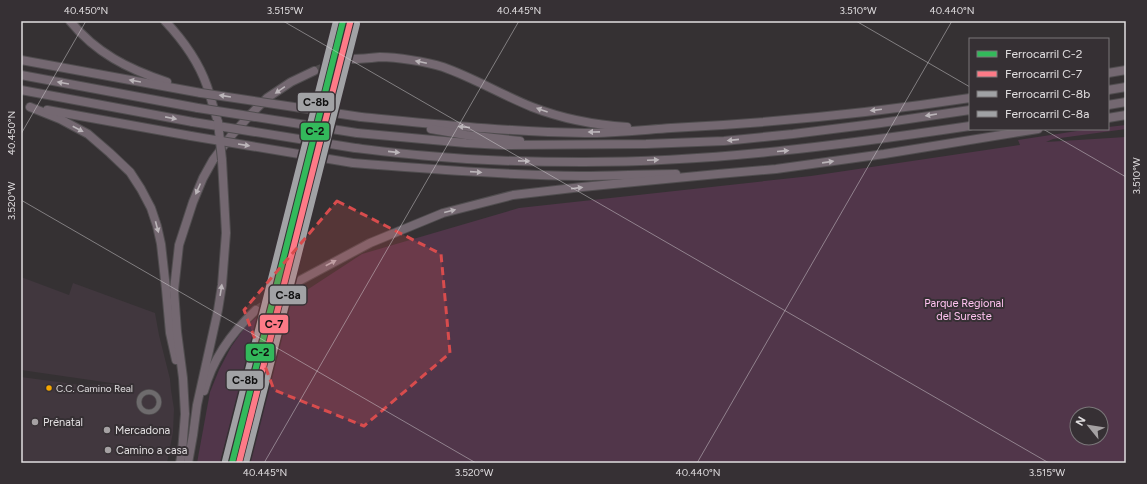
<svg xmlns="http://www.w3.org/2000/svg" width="1147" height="484" viewBox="0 0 1147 484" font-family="Figtree,sans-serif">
<rect width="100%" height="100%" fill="#353133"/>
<polygon fill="#41373e" points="21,277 69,295 73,283 155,313 159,335 170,379 171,390 174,409 173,432 167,463 21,463 21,377 81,385 118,384 21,370"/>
<g fill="#51364a" fill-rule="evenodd">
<path d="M 1126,125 L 1126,129 L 1053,139 L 1046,142 L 1126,137 L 1126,463 L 245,463 L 287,303 L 362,254 L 519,208 L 811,176 L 1020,145 L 1018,140 L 1090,129 L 1108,129 L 1108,127 ZM 1077,414 L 1101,414 L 1101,438 L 1077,438 Z"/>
<polygon points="258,316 220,463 197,463 210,392 219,370 231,347 245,327"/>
</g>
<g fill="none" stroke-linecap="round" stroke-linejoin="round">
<g stroke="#4f4b4d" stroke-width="8" stroke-dasharray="8 4" stroke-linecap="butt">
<polyline points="314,71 334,63 352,59"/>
<polyline points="256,310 297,282"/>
</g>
<g stroke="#504d4f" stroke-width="6">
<circle id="street" cx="149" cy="402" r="10"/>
</g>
<g stroke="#504d4f" stroke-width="10">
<g id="highway">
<path d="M 70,21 C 96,53 128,69 167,82"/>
<path d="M 165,21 C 182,39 199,63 207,86 C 211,98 214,110 218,122"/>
<path d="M 352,59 C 361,59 371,58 380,57 C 397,57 427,62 443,67 C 474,78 502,95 532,107 C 563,119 595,125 627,127"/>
<polyline points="21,60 201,93"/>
<polyline points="1108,73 1126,70"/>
<polyline points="21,75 198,108"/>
<polyline points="21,90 193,122"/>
<polyline points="1108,90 1126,87"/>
<polyline points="1108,105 1126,102"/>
<polyline points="30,107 60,119 88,134 110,153 130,172 141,189 151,208 157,226 161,244 166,289 170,333 176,360"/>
<polyline points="47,110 191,136"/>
<path d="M 361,117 C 435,124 510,132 585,133 C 613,133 642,130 671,128 C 771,123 871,113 970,98"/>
<polyline points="1108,118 1126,115"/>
<polyline points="431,129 466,135 520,141"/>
<polyline points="357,133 466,143 503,145 646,144 724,141 793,134 881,123 970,110"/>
<path d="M 355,148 C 380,151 404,154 429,156 C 481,161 533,162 584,162 C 714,162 842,145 970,126"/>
<path d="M 353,163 C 429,169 505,175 581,176 C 613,176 644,174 676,174"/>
<polyline points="297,282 370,243 443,213 513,195 582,187 718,174 776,169 884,154 1038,129"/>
<path d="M 204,391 C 213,358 232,332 256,310"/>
<polyline points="180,463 182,452 185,414 183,378 177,332 174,290 179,245 193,202 203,178 213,160 231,136 250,115 267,98 291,82 314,71"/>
<polyline points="188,463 193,435 197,405 218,310 222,285 226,233 222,160"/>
</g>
</g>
<use href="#street" stroke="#6e6b6d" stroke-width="4.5"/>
<use href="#highway" stroke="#746871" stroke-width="8"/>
<polyline stroke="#6d6b6c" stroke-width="1.5" stroke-dasharray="8 4" stroke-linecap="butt" points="230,463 340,21"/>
<g stroke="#504d4f" stroke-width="10" stroke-linecap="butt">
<g id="highway-bridge">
<polyline points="201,93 361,117"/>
<polyline points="198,108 357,133"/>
<polyline points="193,122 355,148"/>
<polyline points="218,122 222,160"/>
<polyline points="191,136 353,163"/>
</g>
</g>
<use href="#highway-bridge" stroke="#746871" stroke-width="8"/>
<g stroke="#363034" stroke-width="9">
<polyline id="rail-1" points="232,463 343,21"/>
</g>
<g stroke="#363034" stroke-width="9">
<polyline id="rail-2" points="239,463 350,23"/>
</g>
<g stroke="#363034" stroke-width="9">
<polyline id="rail-3" points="225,461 336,21"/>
</g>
<g stroke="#363034" stroke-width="9">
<polyline id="rail-4" points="246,463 357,24"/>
</g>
<use href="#rail-1" stroke="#33b95b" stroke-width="6"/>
<use href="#rail-2" stroke="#fd7a87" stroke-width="6"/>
<use href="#rail-3" stroke="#a1a2a5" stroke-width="6"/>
<use href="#rail-4" stroke="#a1a2a5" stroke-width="6"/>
</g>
<defs><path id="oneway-solid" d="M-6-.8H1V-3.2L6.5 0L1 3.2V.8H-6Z"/></defs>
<g fill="#bbb5b9">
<use href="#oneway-solid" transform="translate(421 62) rotate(-168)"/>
<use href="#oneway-solid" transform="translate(135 81) rotate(-170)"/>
<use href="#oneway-solid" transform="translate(63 83) rotate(-170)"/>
<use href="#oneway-solid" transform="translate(280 90) rotate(145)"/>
<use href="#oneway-solid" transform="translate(225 96) rotate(-171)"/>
<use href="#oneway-solid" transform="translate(542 110) rotate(-160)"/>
<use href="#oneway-solid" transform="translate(876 110) rotate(173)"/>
<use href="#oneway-solid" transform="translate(931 115) rotate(171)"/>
<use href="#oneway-solid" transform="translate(171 118) rotate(11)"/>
<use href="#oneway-solid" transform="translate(464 127) rotate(-175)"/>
<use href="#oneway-solid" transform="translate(78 129) rotate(28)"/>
<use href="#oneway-solid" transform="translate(594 132) rotate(179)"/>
<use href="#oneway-solid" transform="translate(733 140) rotate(174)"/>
<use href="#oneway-solid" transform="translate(244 145) rotate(9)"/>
<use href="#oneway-solid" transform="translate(783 151) rotate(-5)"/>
<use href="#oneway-solid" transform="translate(394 152) rotate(6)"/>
<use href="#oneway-solid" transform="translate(653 160) rotate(-2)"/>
<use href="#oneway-solid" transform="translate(524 161) rotate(1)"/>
<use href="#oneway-solid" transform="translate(828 162) rotate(-8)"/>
<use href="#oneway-solid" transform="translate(476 172) rotate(4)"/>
<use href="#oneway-solid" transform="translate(577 188) rotate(-7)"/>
<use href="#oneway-solid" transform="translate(198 189) rotate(114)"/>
<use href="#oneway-solid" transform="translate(450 211) rotate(-14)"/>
<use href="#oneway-solid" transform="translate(157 227) rotate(75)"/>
<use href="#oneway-solid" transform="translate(331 263) rotate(-28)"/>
<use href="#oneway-solid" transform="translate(221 290) rotate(-81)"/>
</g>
<path fill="#d84c4d" fill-opacity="0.2" stroke="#d84c4d" stroke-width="3" stroke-dasharray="8 5" stroke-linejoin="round" d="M 337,201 L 441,254 L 450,353 L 364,426 L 274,390 L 244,310 Z"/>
<path fill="none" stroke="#e1dee0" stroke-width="1" stroke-opacity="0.45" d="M 283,21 L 1049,463M 856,21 L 970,87M 1043,129 L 1126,177M 21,134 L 86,21M 21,200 L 476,463M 264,463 L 519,21M 697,463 L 952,21"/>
<circle fill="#f7a600" stroke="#363034" stroke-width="1.5" cx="49" cy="388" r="3.5"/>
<g fill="#a5a1a3" stroke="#363034" stroke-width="1.5">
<circle cx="35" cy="422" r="4"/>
<circle cx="107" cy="430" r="4"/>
<circle cx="108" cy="450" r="4"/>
</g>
<g text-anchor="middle" stroke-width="4" stroke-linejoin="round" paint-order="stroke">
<g font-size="10" fill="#e1dee0" stroke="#363034" text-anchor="start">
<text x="56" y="392">C.C. Camino Real</text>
</g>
<g font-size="11" fill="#ffc3f0" stroke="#363034">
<text x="964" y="307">Parque Regional<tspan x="964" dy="13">del Sureste</tspan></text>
</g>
<g font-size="11" fill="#e1dee0" stroke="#363034" text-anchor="start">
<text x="43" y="426">Prénatal</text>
<text x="115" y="434">Mercadona</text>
<text x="116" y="454">Camino a casa</text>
</g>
</g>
<g stroke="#363034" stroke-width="1.5">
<rect x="297" y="92" width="38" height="20" rx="4" fill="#a1a2a5"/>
<rect x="300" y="122" width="30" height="19" rx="4" fill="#33b95b"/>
<rect x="269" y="285" width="38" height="20" rx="4" fill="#a1a2a5"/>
<rect x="259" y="314" width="30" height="20" rx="4" fill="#fd7a87"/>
<rect x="245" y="343" width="30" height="19" rx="4" fill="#33b95b"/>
<rect x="226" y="370" width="38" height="20" rx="4" fill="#a1a2a5"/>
</g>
<g font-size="11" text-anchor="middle" font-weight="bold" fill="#111">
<text x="316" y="106">C-8b</text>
<text x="315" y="135">C-2</text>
<text x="288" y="299">C-8a</text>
<text x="274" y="328">C-7</text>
<text x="260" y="356">C-2</text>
<text x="245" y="384">C-8b</text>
</g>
<rect width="1147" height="484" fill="none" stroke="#363034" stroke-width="44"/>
<rect x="969" y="38" width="140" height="92" fill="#363034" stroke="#7a7679"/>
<rect x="977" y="51" width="20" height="6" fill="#33b95b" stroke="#7a7679"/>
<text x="1005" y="58" font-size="12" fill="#e1dee0">Ferrocarril C-2</text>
<rect x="977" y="71" width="20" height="6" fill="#fd7a87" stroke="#7a7679"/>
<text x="1005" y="78" font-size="12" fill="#e1dee0">Ferrocarril C-7</text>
<rect x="977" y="91" width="20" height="6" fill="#a1a2a5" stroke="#7a7679"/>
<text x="1005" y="98" font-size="12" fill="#e1dee0">Ferrocarril C-8b</text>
<rect x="977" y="111" width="20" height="6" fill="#a1a2a5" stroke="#7a7679"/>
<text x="1005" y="118" font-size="12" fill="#e1dee0">Ferrocarril C-8a</text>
<g transform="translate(1089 426) rotate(300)"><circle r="19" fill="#363034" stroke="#7a7679"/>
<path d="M0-3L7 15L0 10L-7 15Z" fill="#a5a1a3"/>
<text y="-6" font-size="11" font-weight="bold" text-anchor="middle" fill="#e1dee0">N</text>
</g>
<rect x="22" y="22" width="1103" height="440" fill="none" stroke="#e1dee0" stroke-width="1.5"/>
<g font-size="10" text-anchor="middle" fill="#e1dee0">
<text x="86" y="14">40.450°N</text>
<text x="285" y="14">3.515°W</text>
<text x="519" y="14">40.445°N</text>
<text x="858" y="14">3.510°W</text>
<text x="952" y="14">40.440°N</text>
<text transform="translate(11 133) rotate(-90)" y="4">40.450°N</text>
<text transform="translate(1136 176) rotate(-90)" y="4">3.510°W</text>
<text transform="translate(11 201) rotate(-90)" y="4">3.520°W</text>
<text x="265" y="476">40.445°N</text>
<text x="474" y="476">3.520°W</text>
<text x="698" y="476">40.440°N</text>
<text x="1047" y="476">3.515°W</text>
</g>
</svg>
